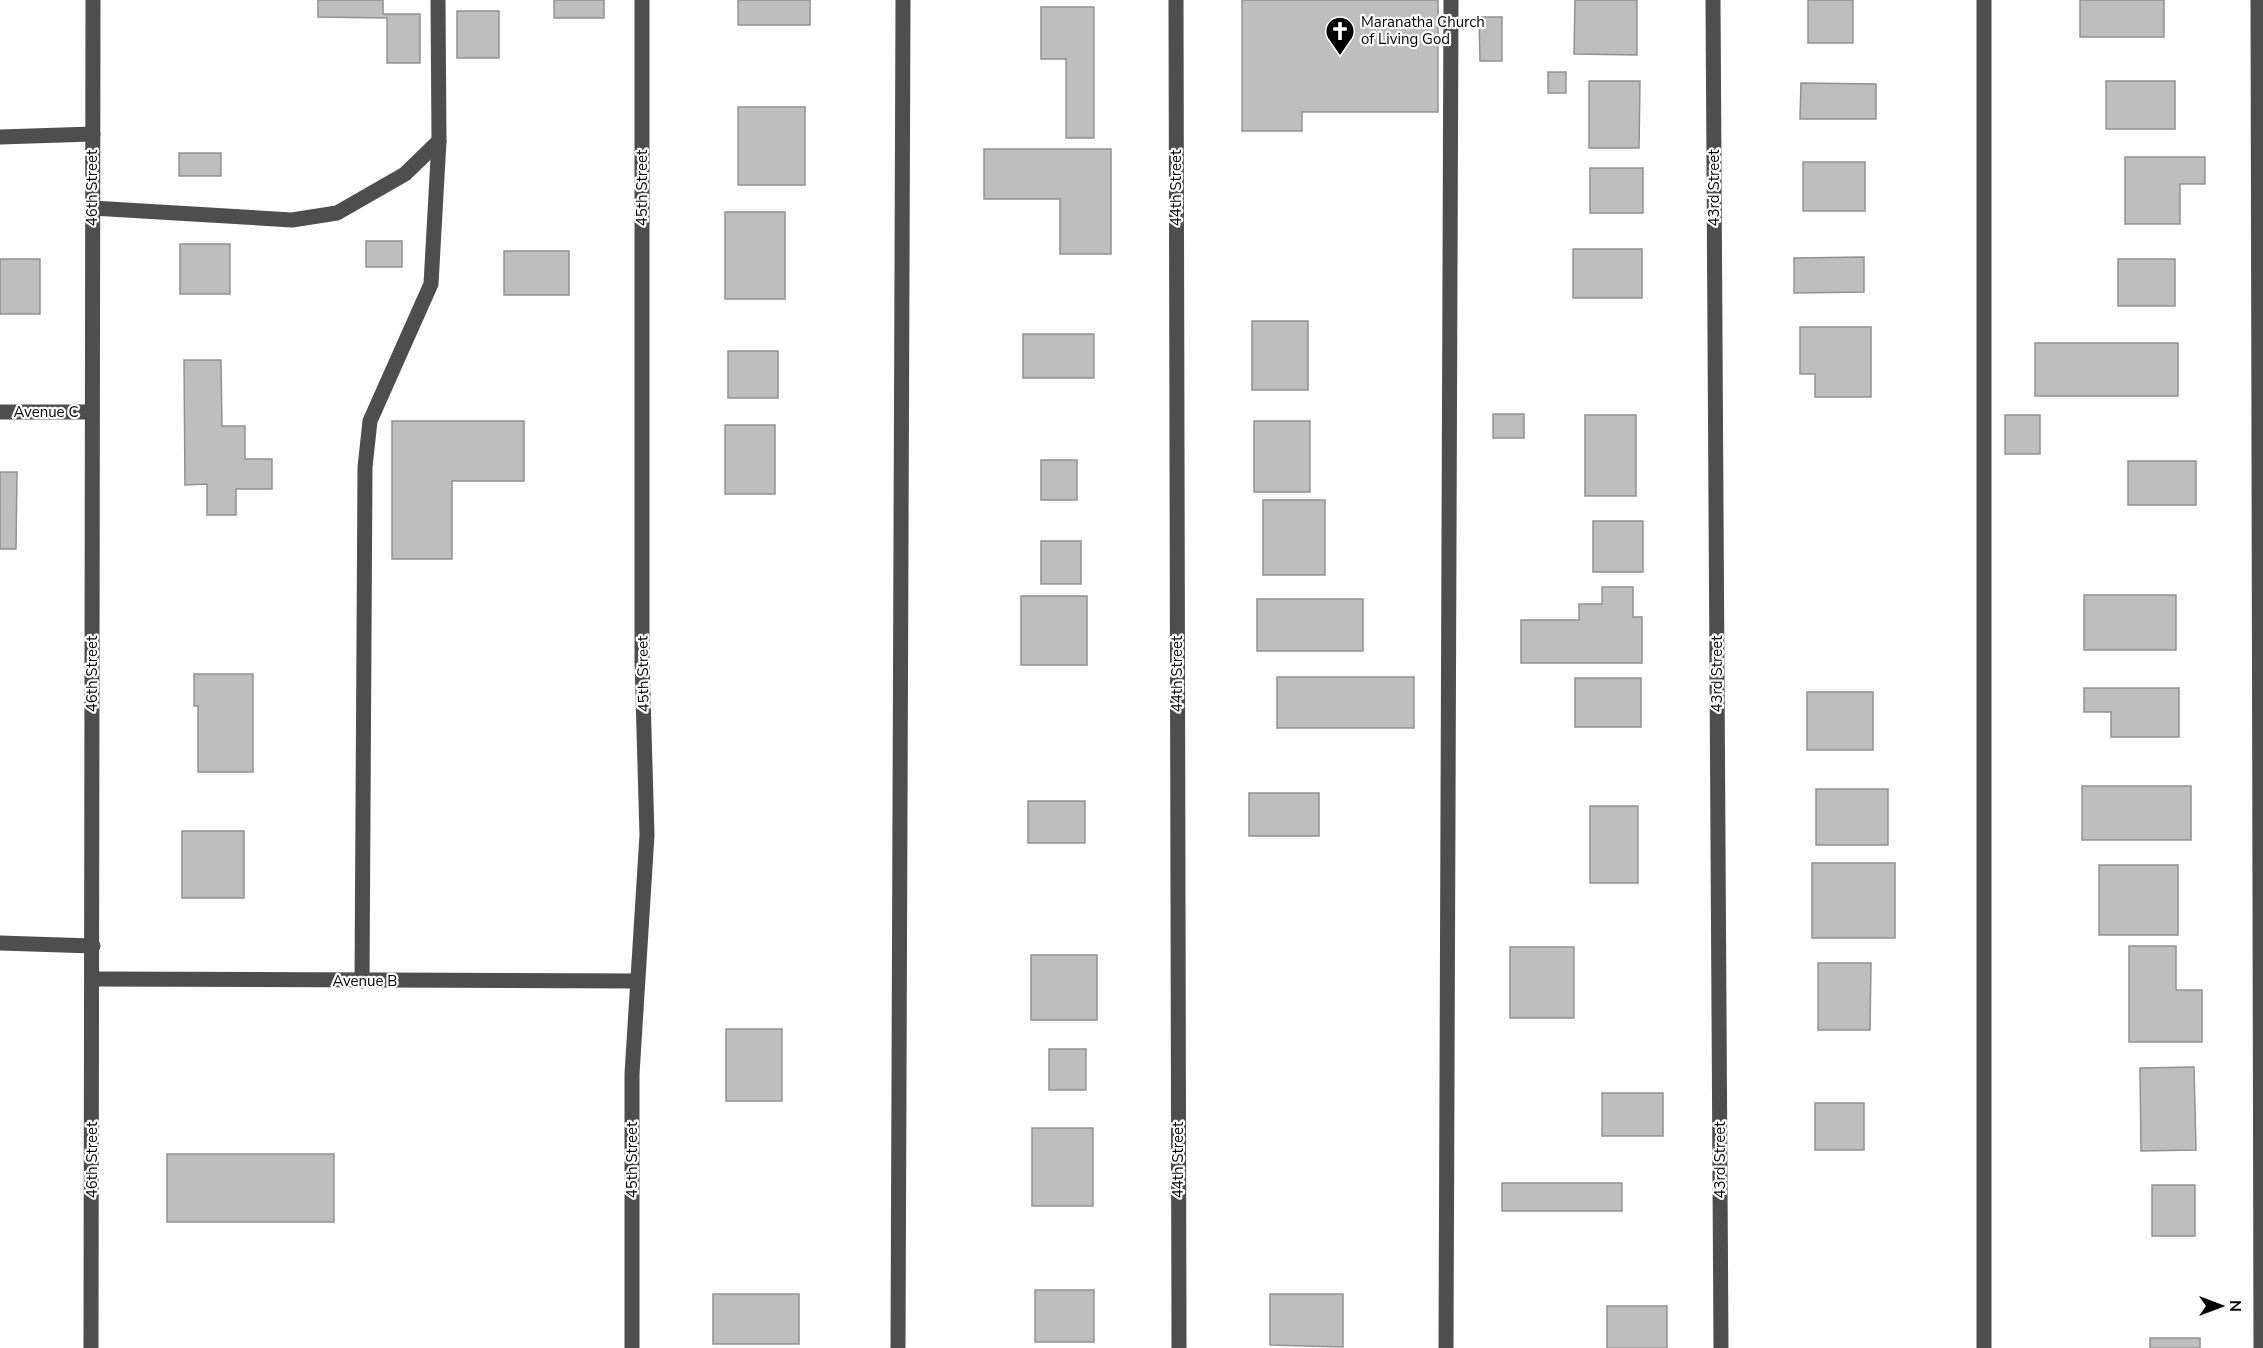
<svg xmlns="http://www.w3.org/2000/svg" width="2263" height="1348" viewBox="0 0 2263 1348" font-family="'Nunito Sans',sans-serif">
<rect width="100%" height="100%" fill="#fff"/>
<g fill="#bebebe" stroke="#929292" stroke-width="1.5">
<polygon points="318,0 383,0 383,14 420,14 420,63 387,63 387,18 318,17"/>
<rect x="554" y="0" width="50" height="18"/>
<rect x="738" y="0" width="72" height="25"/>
<polygon points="1242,0 1438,0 1438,112 1302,112 1302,131 1242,131"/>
<polygon points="1575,0 1637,0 1637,55 1574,54"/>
<rect x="1808" y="0" width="45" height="43"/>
<rect x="2080" y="0" width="84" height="37"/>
<polygon points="1041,7 1094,7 1094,138 1066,138 1066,59 1041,59"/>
<rect x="457" y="11" width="42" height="47"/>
<polygon points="1479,17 1502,17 1502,61 1480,61"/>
<rect x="1548" y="72" width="18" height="21"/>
<polygon points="1589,81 1640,81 1639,148 1589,148"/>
<rect x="2106" y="81" width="69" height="48"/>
<polygon points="1801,83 1876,84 1876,119 1800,119"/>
<rect x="738" y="107" width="67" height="78"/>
<polygon points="984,149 1111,149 1111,254 1060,254 1060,199 984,199"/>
<rect x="179" y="153" width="42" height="23"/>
<polygon points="2125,157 2205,157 2205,184 2180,184 2180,224 2125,224"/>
<rect x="1803" y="162" width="62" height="49"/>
<rect x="1590" y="168" width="53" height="45"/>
<rect x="725" y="212" width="60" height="87"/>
<rect x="366" y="241" width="36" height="26"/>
<rect x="180" y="244" width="50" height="50"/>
<rect x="1573" y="249" width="69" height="49"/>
<rect x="504" y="251" width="65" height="44"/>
<polygon points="1864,257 1864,292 1794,293 1794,258"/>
<rect x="0" y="259" width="40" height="55"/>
<rect x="2118" y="259" width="57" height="47"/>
<rect x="1252" y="321" width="56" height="69"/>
<polygon points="1800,327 1871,327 1871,397 1815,397 1815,374 1800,374"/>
<rect x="1023" y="334" width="71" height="44"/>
<rect x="2035" y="343" width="143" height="53"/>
<rect x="728" y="351" width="50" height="47"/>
<polygon points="184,360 221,360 222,426 245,426 245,459 272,459 272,489 236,489 236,515 207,515 207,484 185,485"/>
<rect x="1493" y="414" width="31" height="24"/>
<rect x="1585" y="415" width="51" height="81"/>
<rect x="2005" y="415" width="35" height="39"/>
<polygon points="392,421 524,421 524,481 452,481 452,559 392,559"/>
<rect x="1254" y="421" width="56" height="71"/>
<rect x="725" y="425" width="50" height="69"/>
<rect x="1041" y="460" width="36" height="40"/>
<rect x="2128" y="461" width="68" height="44"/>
<polygon points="0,472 17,472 16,549 0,549"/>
<rect x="1263" y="500" width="62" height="75"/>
<rect x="1593" y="521" width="50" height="51"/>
<rect x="1041" y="541" width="40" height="43"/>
<polygon points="1602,587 1633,587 1633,617 1642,617 1642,663 1521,663 1521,620 1579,620 1579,604 1602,604"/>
<rect x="2084" y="595" width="92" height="55"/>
<rect x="1021" y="596" width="66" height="69"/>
<rect x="1257" y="599" width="106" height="52"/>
<polygon points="194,674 253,674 253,772 198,772 198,706 194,706"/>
<rect x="1277" y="677" width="137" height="51"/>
<rect x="1575" y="678" width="66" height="49"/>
<polygon points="2084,688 2179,688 2179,737 2111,737 2111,712 2084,712"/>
<rect x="1807" y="692" width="66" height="58"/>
<rect x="2082" y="786" width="109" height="54"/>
<rect x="1816" y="789" width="72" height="56"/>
<rect x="1249" y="793" width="70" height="43"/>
<rect x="1028" y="801" width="57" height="42"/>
<rect x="1590" y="806" width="48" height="77"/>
<rect x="182" y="831" width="62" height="67"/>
<rect x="1812" y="863" width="83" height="75"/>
<rect x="2099" y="865" width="79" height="70"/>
<polygon points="2129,946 2176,946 2176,990 2202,990 2202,1042 2129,1042"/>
<rect x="1510" y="947" width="64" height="71"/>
<rect x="1031" y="955" width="66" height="65"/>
<polygon points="1818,963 1871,963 1870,1030 1818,1030"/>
<rect x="726" y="1029" width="56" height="72"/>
<rect x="1049" y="1049" width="37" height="41"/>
<polygon points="2194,1067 2196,1150 2141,1151 2140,1068"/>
<rect x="1602" y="1093" width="61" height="43"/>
<rect x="1815" y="1103" width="49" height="47"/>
<rect x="1032" y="1128" width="61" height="78"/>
<rect x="167" y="1154" width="167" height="68"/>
<rect x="1502" y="1183" width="120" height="28"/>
<rect x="2152" y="1185" width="43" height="51"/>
<rect x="1035" y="1290" width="59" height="52"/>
<rect x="713" y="1294" width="86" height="50"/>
<polygon points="1270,1294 1343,1294 1343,1347 1270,1345"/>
<rect x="1607" y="1306" width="60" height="42"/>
<rect x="2150" y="1338" width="50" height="10"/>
</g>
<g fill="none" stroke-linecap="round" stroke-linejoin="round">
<g stroke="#4e4e4e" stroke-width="15">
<polyline points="1176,0 1179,1348"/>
<polyline points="1713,0 1721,1348"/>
<polyline points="2258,0 2261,1348"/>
<polyline points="0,137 93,134"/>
<polyline points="92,208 292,220 337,213 405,174 439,141 438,0"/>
<polyline points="0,412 92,412"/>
<polyline points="0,943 93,946"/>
<polyline points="93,979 637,981"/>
<polyline points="362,981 365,467 370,421 431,284 439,141"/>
<polyline points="91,1348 93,0"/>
<polyline points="632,1348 632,1074 647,835 642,661 642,0"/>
<polyline points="898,1348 903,0"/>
<polyline points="1446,1348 1451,0"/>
<polyline points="1984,1348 1984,0"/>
</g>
</g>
<defs>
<g id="church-pin" transform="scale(1.5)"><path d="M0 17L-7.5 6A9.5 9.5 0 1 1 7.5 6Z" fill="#000" stroke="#fff"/><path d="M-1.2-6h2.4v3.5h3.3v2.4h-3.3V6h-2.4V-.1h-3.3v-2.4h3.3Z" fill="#fff"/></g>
</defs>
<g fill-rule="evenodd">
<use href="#church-pin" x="1340" y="31"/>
</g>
<g text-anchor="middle" stroke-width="4.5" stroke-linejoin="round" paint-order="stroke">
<g font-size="15" fill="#000" stroke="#fff" text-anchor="start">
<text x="1361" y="27">Maranatha Church<tspan x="1361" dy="17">of Living God</tspan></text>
</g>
<g font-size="15" fill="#000" stroke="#fff">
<text transform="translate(92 188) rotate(-90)" y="5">46th Street</text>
<text transform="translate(642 188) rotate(-90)" y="5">45th Street</text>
<text transform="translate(1176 188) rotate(-90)" y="5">44th Street</text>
<text transform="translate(1714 188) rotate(-90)" y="5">43rd Street</text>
<text x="46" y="417">Avenue C</text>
<text transform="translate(92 674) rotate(-90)" y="5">46th Street</text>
<text transform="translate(643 674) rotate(-91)" y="5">45th Street</text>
<text transform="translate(1177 674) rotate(-90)" y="5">44th Street</text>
<text transform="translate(1717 674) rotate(-90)" y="5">43rd Street</text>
<text x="365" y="986">Avenue B</text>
<text transform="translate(92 1160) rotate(-90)" y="5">46th Street</text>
<text transform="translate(632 1160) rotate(-90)" y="5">45th Street</text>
<text transform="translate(1178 1160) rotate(-90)" y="5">44th Street</text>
<text transform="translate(1720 1160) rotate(-90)" y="5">43rd Street</text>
</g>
</g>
<g transform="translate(2221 1306) rotate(90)" stroke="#ffffff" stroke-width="4.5" paint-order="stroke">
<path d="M0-4.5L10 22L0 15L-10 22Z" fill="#000000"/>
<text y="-9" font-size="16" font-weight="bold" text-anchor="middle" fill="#000000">N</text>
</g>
</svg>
